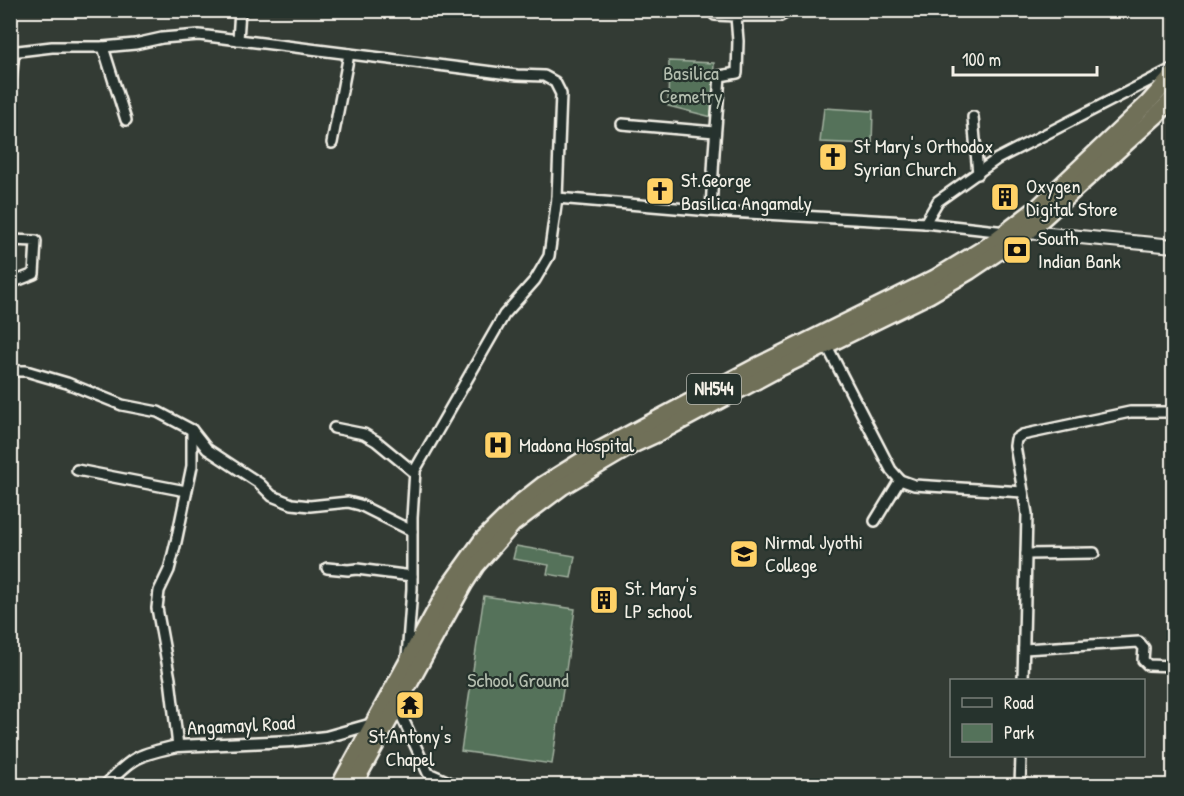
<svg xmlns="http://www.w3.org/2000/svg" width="1184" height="796" viewBox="0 0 1184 796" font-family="'Patrick Hand',sans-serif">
<rect width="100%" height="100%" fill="#333b34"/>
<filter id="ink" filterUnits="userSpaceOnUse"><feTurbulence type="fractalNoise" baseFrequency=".0167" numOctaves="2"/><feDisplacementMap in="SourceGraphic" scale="12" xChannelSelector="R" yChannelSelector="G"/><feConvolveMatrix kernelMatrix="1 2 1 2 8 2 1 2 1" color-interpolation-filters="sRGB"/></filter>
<g filter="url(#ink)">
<g fill="#54725a" stroke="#a4b2a1" stroke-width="1.5">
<polygon points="669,61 714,63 712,117 668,106"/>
<polygon points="824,108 873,111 872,144 820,142"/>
<polygon points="516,546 575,556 571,578 547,574 549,565 513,559"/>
<polygon points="484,596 575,609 552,764 461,751"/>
</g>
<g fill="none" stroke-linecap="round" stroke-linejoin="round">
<g stroke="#f4f1e8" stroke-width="14">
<g id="minor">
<polyline points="736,16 780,16 791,10"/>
<polyline points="238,40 240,10"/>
<polyline points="103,47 126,120"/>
<polyline points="10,52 52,47 103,47 135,44 162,38 199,35 517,75 544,76 555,82 561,94 557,198"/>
<polyline points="10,90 14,52"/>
<polyline points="973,117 978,174"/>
<polyline points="622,124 715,132"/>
<polyline points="332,143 349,54"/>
<polyline points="711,211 714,153 720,76 737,73 738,41 736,16 715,15 714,10"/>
<polyline points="925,223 938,201 997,159 1174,68"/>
<polyline points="10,240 36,241 34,274 11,283 10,286"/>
<polyline points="827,346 891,470 900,480 914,485 1023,492"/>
<polyline points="10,371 26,371 67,383 122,405 158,412 192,430 207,449 259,483 272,496 292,504 310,506 348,502 360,505 412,531"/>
<polyline points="334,428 364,434 376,441 415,473"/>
<polyline points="77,470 186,491"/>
<polyline points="875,521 900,480"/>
<polyline points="1026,554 1094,553"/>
<polyline points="327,568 348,570 357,569 412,576"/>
<polyline points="1024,649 1139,642 1144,648 1143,660 1148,665 1174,666"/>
<polyline points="407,657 412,589 412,518 415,470 504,315 535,280 549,256 557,198 711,211 925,223 1006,232"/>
<polyline points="1023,680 1027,514 1015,446 1016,439 1022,435 1130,412 1174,412"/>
<polyline points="397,706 428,773 458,786"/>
<polyline points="178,746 170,679 157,608 159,591 169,570 176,542 192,466 192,430"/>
<polyline points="1020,786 1021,756"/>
</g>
</g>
<g stroke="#f4f1e8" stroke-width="15">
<path id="tertiary" d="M 105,786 C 132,757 139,754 178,746 L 291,741 L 326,737 L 376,723"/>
</g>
<g stroke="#f4f1e8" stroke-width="16">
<polyline id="secondary" points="1028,232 1174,246"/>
</g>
<g stroke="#f4f1e8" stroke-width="20">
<g id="trunk">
<polyline points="339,786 449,586 482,540 521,502 544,484 597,451 757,366 935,278 986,247 1037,208 1148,103 1174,74"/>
<polyline points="353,786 465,583 476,566 513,524 562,487 635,444 659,433 782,367 929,295 970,271 1028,232 1156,116 1174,97"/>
</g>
</g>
<use href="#minor" stroke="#26332d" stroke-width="9"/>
<use href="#tertiary" stroke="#26332d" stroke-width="10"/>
<use href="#secondary" stroke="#26332d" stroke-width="12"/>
<use href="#trunk" stroke="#706f59" stroke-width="15"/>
</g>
</g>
<defs>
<g id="church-square" transform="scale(1.5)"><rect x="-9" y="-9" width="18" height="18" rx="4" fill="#ffd166" stroke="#26332d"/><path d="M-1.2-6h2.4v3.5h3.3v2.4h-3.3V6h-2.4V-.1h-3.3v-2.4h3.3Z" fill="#111"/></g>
<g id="building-square" transform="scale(1.5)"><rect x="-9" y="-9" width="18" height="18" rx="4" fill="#ffd166" stroke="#26332d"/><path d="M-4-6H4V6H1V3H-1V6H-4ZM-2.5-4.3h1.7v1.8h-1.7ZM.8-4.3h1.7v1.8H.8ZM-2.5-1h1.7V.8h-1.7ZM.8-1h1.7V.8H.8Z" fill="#111"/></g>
<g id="bank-square" transform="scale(1.5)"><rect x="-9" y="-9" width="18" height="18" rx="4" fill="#ffd166" stroke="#26332d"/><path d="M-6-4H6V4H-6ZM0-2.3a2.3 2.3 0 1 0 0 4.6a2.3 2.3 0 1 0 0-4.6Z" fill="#111"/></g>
<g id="hospital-square" transform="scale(1.5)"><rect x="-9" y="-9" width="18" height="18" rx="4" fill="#ffd166" stroke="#26332d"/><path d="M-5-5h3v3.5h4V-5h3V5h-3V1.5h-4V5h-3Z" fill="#111"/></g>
<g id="university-square" transform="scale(1.5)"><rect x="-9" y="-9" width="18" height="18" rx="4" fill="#ffd166" stroke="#26332d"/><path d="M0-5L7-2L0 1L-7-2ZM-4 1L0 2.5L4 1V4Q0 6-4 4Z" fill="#111"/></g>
<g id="temple-square" transform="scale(1.5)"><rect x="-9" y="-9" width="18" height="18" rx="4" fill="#ffd166" stroke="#26332d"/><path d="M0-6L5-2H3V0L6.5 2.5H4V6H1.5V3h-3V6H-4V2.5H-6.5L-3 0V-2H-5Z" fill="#111"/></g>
</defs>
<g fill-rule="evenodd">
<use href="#church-square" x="833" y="157"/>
<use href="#church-square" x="660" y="191"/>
<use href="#building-square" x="1005" y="197"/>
<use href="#bank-square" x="1017" y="250"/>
<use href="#hospital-square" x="498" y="445"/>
<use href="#university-square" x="744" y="554"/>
<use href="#building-square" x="604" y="600"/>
<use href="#temple-square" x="410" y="705"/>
</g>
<g text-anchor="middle" stroke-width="4.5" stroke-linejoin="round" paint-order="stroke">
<rect fill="#26332d" stroke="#b6b8b0" stroke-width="1.5" x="687" y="374" width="54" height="30" rx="4.5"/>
<g font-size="18" font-weight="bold" fill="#f4f1e8">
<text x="714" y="395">NH544</text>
</g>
<g font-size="20" fill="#b4beaf" stroke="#26332d">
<text x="691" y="80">Basilica<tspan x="691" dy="23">Cemetry</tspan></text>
<text x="518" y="687">School Ground</text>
</g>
<g font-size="20" fill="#f4f1e8" stroke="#26332d" text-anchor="start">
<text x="854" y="153">St Mary's Orthodox<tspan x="854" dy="23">Syrian Church</tspan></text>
<text x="681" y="187">St.George<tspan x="681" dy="23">Basilica Angamaly</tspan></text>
<text x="1026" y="193">Oxygen<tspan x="1026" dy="23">Digital Store</tspan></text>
<text x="1038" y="245">South<tspan x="1038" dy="23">Indian Bank</tspan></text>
<text x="519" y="452">Madona Hospital</text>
<text x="765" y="549">Nirmal Jyothi<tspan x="765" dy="23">College</tspan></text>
<text x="625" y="595">St. Mary's<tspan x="625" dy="23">LP school</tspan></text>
<text x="410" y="743" text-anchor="middle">St.Antony's<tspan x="410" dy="23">Chapel</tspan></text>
</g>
<g font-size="20" fill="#f4f1e8" stroke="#26332d">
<text transform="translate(241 725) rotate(-3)" y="7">Angamayl Road</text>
</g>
</g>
<rect width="1184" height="796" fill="none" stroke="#26332d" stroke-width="36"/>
<rect x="18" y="18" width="1148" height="760" fill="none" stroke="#f4f1e8" stroke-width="2" filter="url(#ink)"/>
<rect x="950" y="679" width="195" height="78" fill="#26332d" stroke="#787f78" stroke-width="1.5"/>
<rect x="962" y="698" width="30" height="9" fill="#26332d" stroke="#787f78" stroke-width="1.5"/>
<text x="1004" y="709" font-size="18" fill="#f4f1e8">Road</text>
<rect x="962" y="724" width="30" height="18" fill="#54725a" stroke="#787f78" stroke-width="1.5"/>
<text x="1004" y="739" font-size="18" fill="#f4f1e8">Park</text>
<path d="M953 66v9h144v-9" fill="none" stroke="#f4f1e8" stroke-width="3"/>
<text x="962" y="66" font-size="18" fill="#f4f1e8" stroke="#26332d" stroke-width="4.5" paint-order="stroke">100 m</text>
</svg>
